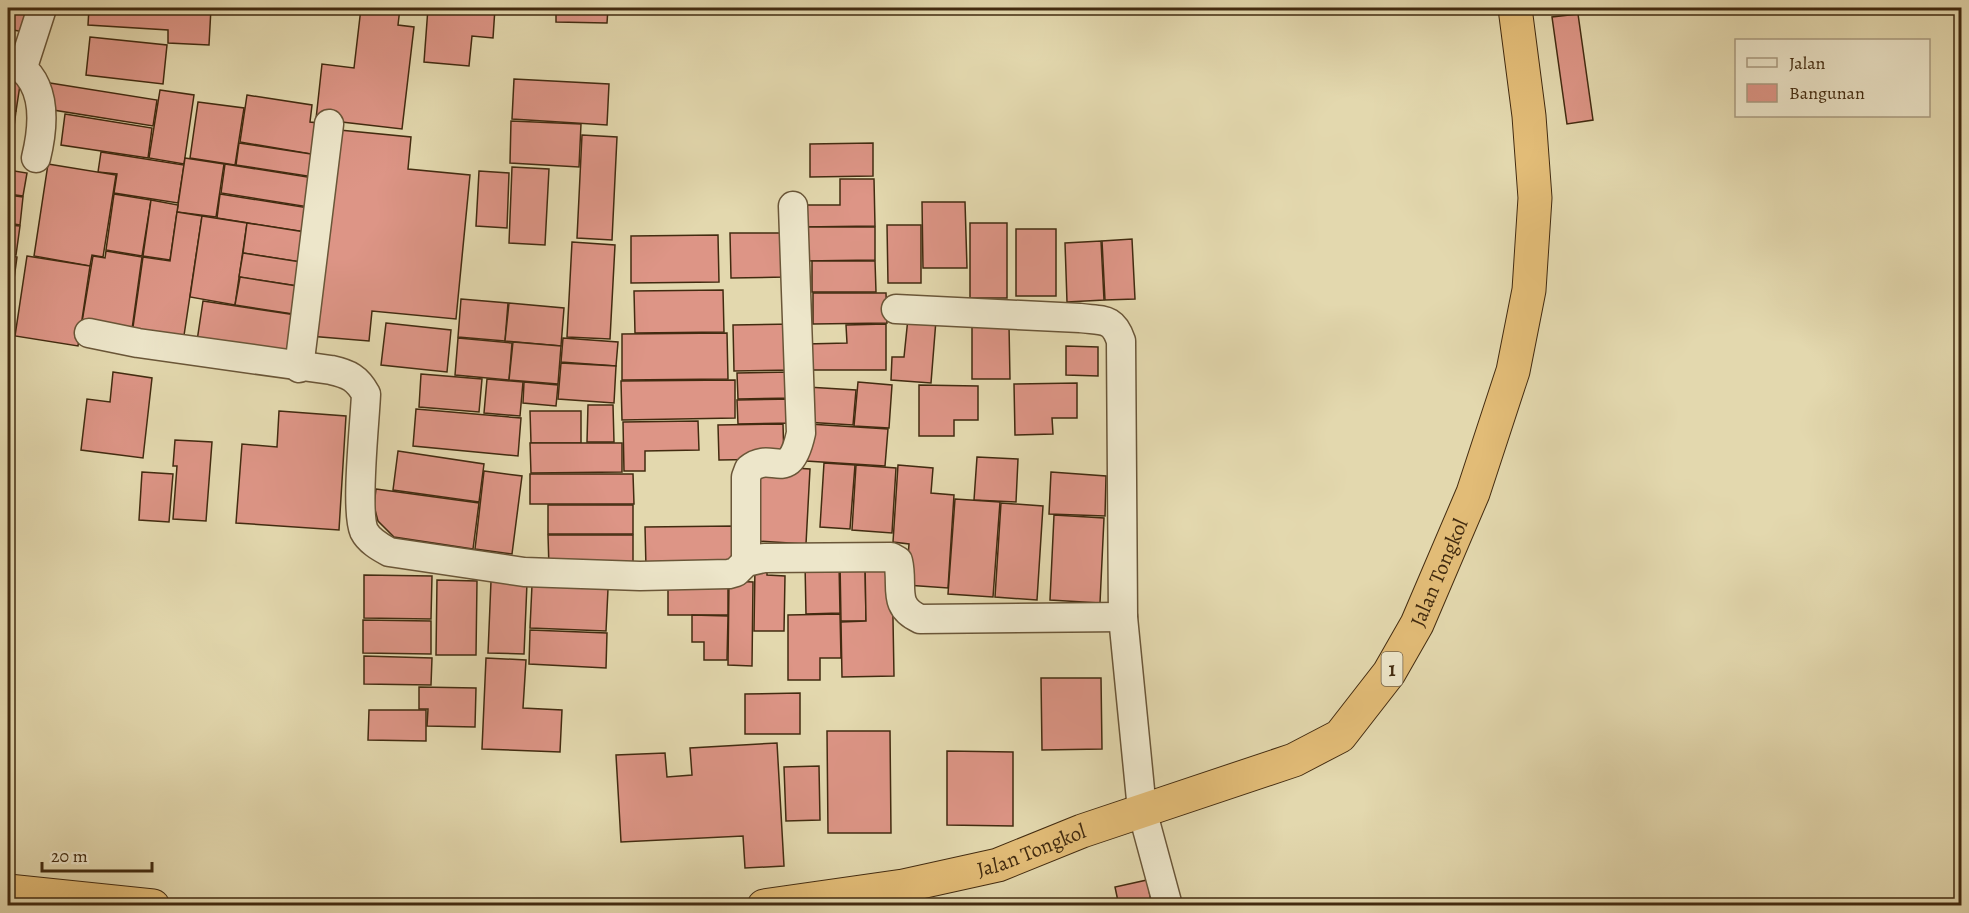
<svg xmlns="http://www.w3.org/2000/svg" width="1969" height="913" viewBox="0 0 1969 913" font-family="Alegreya,serif">
<rect width="100%" height="100%" fill="#e3d8ae"/>
<filter id="stains"><feTurbulence type="fractalNoise" baseFrequency=".00333" numOctaves="4"/><feColorMatrix values="0 0 0 0 .2 0 0 0 0 .09 0 0 0 0 .02 0 0 0 .5 -.17"/></filter>
<radialGradient id="worn" r=".72"><stop offset=".6" stop-color="#630" stop-opacity="0"/><stop offset="1" stop-color="#630" stop-opacity=".3"/></radialGradient>
<g fill="#dd9586" stroke="#422b10" stroke-width="1.5">
<polygon points="8,8 33,8 29,33 8,29"/>
<polygon points="89,8 211,8 209,45 168,43 168,30 88,25"/>
<polygon points="361,8 400,8 398,25 414,27 402,129 316,119 322,64 354,68"/>
<polygon points="428,8 495,8 493,38 472,36 469,66 424,62"/>
<polygon points="556,8 608,8 607,23 556,22"/>
<polygon points="1578,14 1593,120 1567,124 1552,17"/>
<polygon points="90,37 167,45 163,84 86,75"/>
<polygon points="8,70 22,72 16,111 8,109"/>
<polygon points="514,79 609,84 607,125 512,119"/>
<polygon points="50,83 157,100 153,126 47,109"/>
<polygon points="160,90 194,95 184,164 149,158"/>
<polygon points="247,95 312,105 310,122 328,124 323,156 240,142"/>
<polygon points="198,102 244,108 235,165 190,158"/>
<polygon points="8,110 16,111 12,143 8,142"/>
<polygon points="65,114 152,128 148,158 61,145"/>
<polygon points="511,121 581,124 579,167 510,163"/>
<polygon points="329,129 411,137 408,169 470,175 456,319 372,311 369,341 309,336"/>
<polygon points="582,135 617,137 612,240 577,238"/>
<polygon points="8,143 11,144 9,169 8,169"/>
<polygon points="239,143 324,156 320,178 236,165"/>
<polygon points="873,143 873,176 810,177 810,144"/>
<polygon points="101,152 184,165 178,203 114,193 117,174 98,172"/>
<polygon points="185,158 224,164 216,217 177,212"/>
<polygon points="48,164 116,175 103,257 92,255 90,266 34,256"/>
<polygon points="225,164 320,179 315,208 221,193"/>
<polygon points="512,167 549,169 545,245 509,243"/>
<polygon points="8,170 27,173 23,196 8,194"/>
<polygon points="479,171 509,173 507,228 476,226"/>
<polygon points="840,179 874,179 875,226 802,227 802,205 840,205"/>
<polygon points="114,194 151,200 142,256 106,250"/>
<polygon points="220,194 309,208 305,232 217,218"/>
<polygon points="8,195 23,197 20,225 8,223"/>
<polygon points="151,200 178,205 170,260 143,256"/>
<polygon points="922,202 965,202 967,268 923,268"/>
<polygon points="177,212 202,216 183,342 132,334 143,257 170,261"/>
<polygon points="202,216 247,223 235,305 190,297"/>
<polygon points="247,223 305,232 301,262 243,253"/>
<rect x="970" y="223" width="37" height="75"/>
<polygon points="8,225 20,226 16,255 8,254"/>
<polygon points="887,225 921,225 921,283 888,283"/>
<polygon points="802,227 875,227 875,260 803,261"/>
<rect x="1016" y="229" width="40" height="67"/>
<polygon points="730,233 785,233 785,277 731,278"/>
<polygon points="718,235 719,282 631,283 631,236"/>
<polygon points="1132,239 1135,299 1105,300 1102,241"/>
<polygon points="1101,241 1104,300 1067,302 1065,243"/>
<polygon points="572,242 615,245 610,339 567,337"/>
<polygon points="106,251 142,257 132,329 82,322 93,256 105,258"/>
<polygon points="243,253 301,262 297,286 239,277"/>
<polygon points="8,255 17,257 13,286 8,285"/>
<polygon points="27,256 90,266 78,346 15,336"/>
<polygon points="812,261 875,261 876,292 812,292"/>
<polygon points="240,277 297,286 293,314 235,305"/>
<polygon points="8,286 13,287 9,317 8,317"/>
<polygon points="723,290 724,332 635,333 634,291"/>
<polygon points="813,293 886,293 887,323 813,324"/>
<polygon points="461,299 508,303 505,341 458,337"/>
<polygon points="203,301 296,315 290,356 197,341"/>
<polygon points="509,303 564,308 561,346 505,341"/>
<polygon points="908,318 936,320 931,383 891,380 892,357 904,357"/>
<polygon points="386,323 451,330 447,372 381,365"/>
<polygon points="795,324 795,370 734,371 733,325"/>
<polygon points="886,324 886,370 806,370 806,344 847,343 846,325"/>
<polygon points="972,325 1009,325 1010,379 972,379"/>
<polygon points="727,333 728,379 622,380 622,334"/>
<polygon points="458,338 512,343 509,380 455,375"/>
<polygon points="563,338 618,342 616,366 561,362"/>
<polygon points="513,342 561,346 558,384 509,380"/>
<polygon points="1066,346 1098,347 1098,376 1066,375"/>
<polygon points="561,363 616,366 614,403 558,399"/>
<polygon points="113,372 152,378 143,458 81,450 87,399 110,402"/>
<polygon points="795,372 796,398 738,399 737,373"/>
<polygon points="421,374 482,379 479,412 419,407"/>
<polygon points="487,379 523,382 520,416 484,413"/>
<polygon points="735,380 735,418 622,420 621,381"/>
<polygon points="524,382 558,385 556,406 523,403"/>
<polygon points="858,382 892,385 889,428 854,426"/>
<polygon points="1077,383 1077,418 1052,418 1053,434 1015,435 1014,384"/>
<polygon points="919,385 978,386 978,420 954,420 954,436 919,436"/>
<polygon points="807,387 856,390 853,425 805,422"/>
<polygon points="796,399 796,423 738,424 737,400"/>
<polygon points="588,405 613,405 614,442 587,442"/>
<polygon points="416,409 521,418 518,456 413,446"/>
<polygon points="279,411 346,416 339,530 236,523 242,444 277,447"/>
<polygon points="530,411 581,411 581,443 531,443"/>
<polygon points="698,421 699,450 645,451 645,471 624,471 623,422"/>
<polygon points="783,424 784,459 719,460 718,425"/>
<polygon points="809,424 888,429 885,466 806,461"/>
<polygon points="175,440 212,442 206,521 173,519 177,466 173,466"/>
<polygon points="530,443 622,443 622,472 531,473"/>
<polygon points="398,451 484,464 479,502 393,490"/>
<polygon points="977,457 1018,459 1016,502 974,500"/>
<polygon points="824,463 855,465 850,529 820,527"/>
<polygon points="856,465 896,468 892,533 852,530"/>
<polygon points="898,465 933,468 931,493 954,495 948,588 906,585 909,544 893,542"/>
<polygon points="761,466 810,469 806,544 756,541"/>
<polygon points="484,471 522,476 512,554 475,549"/>
<polygon points="142,472 173,474 169,522 139,520"/>
<polygon points="1051,472 1106,476 1105,516 1049,514"/>
<polygon points="530,474 633,474 634,504 530,504"/>
<polygon points="376,489 479,503 473,549 394,537 378,521 374,506"/>
<polygon points="955,499 1000,502 993,597 948,594"/>
<polygon points="1001,503 1043,506 1037,600 995,597"/>
<rect x="548" y="505" width="85" height="29"/>
<polygon points="1054,515 1104,518 1100,603 1050,600"/>
<polygon points="734,526 734,567 646,568 645,527"/>
<polygon points="548,535 633,535 633,568 549,568"/>
<polygon points="840,562 865,562 866,621 841,621"/>
<polygon points="865,562 892,562 894,676 842,677 841,622 866,621"/>
<polygon points="805,563 839,563 840,613 806,614"/>
<polygon points="755,566 767,566 767,575 785,576 784,631 754,631"/>
<polygon points="364,575 432,576 431,619 364,618"/>
<polygon points="437,580 477,581 476,655 436,655"/>
<polygon points="668,580 728,581 728,615 668,615"/>
<polygon points="491,581 527,583 524,654 488,653"/>
<polygon points="729,581 753,582 752,666 728,665"/>
<polygon points="532,585 608,589 606,631 530,628"/>
<polygon points="840,614 841,658 820,658 820,680 788,680 788,615"/>
<polygon points="692,615 728,616 727,660 704,660 704,642 692,642"/>
<polygon points="363,620 431,621 431,654 363,653"/>
<polygon points="530,630 607,633 606,668 529,664"/>
<polygon points="364,656 432,658 431,685 364,684"/>
<polygon points="486,658 526,660 523,708 562,710 560,752 482,749"/>
<polygon points="1041,678 1101,678 1102,749 1042,750"/>
<polygon points="419,687 476,688 475,727 427,726 428,709 419,709"/>
<polygon points="800,693 800,734 745,734 745,694"/>
<polygon points="369,710 426,710 426,741 368,740"/>
<polygon points="827,731 890,731 891,833 828,833"/>
<polygon points="777,743 784,866 745,868 743,836 621,842 616,755 665,753 667,777 692,775 690,748"/>
<polygon points="947,751 1013,752 1013,826 947,825"/>
<polygon points="819,766 820,820 786,821 784,767"/>
<polygon points="1147,880 1152,906 1119,906 1115,887"/>
</g>
<g fill="none" stroke-linecap="round" stroke-linejoin="round">
<g stroke="#6a5638" stroke-width="31">
<g id="street">
<path d="M 8,60 C 47,76 45,121 36,158"/>
<polyline points="23,67 42,8"/>
<path d="M 896,309 L 1080,318 C 1103,321 1113,317 1121,341 L 1123,617 L 1142,810 L 1168,906"/>
<path d="M 89,333 L 138,343 L 331,370 C 349,374 357,378 366,394 C 365,421 355,510 364,531 C 369,541 380,547 389,552 L 524,572 L 640,576 L 729,574 L 736,572 L 746,562 L 764,558 L 891,557 L 898,561 C 904,586 891,606 920,619 L 1123,617"/>
<polyline points="299,368 329,124"/>
<path d="M 746,562 L 746,477 L 749,469 C 773,449 789,487 801,433 L 793,206"/>
</g>
</g>
<g stroke="#422b10" stroke-width="35">
<g id="highway">
<polyline points="8,891 153,906"/>
<path id="s1" d="M 764,906 L 903,886 L 998,865 L 1082,831 L 1294,760 L 1340,736 L 1389,673 L 1417,624 L 1473,493 L 1513,371 L 1529,290 L 1535,198 L 1529,116 L 1515,8"/>
</g>
</g>
<use href="#street" stroke="#ede6ca" stroke-width="28"/>
<use href="#highway" stroke="#e2bc77" stroke-width="33"/>
</g>
<g text-anchor="middle" stroke-width="4.5" stroke-linejoin="round" paint-order="stroke">
<rect fill="#ede6ca" stroke="#756348" stroke-width="1.5" x="1381.5" y="652" width="21" height="34" rx="4.5"/>
<g font-size="20" font-weight="bold" fill="#422b10">
<text x="1392" y="676">1</text>
</g>
<g font-size="21" fill="#422b10" stroke="#ede6ca">
<text dy="7" stroke="none"><textPath href="#s1" startOffset="796">Jalan Tongkol</textPath></text>
<text dy="7" stroke="none"><textPath href="#s1" startOffset="274">Jalan Tongkol</textPath></text>
</g>
</g>
<rect width="1969" height="913" fill="none" stroke="#e3d8ae" stroke-width="30"/>
<rect x="9" y="9" width="1951" height="895" fill="none" stroke="#422b10" stroke-width="3"/>
<rect x="15" y="15" width="1939" height="883" fill="none" stroke="#422b10" stroke-width="1.5"/>
<rect x="1735" y="39" width="195" height="78" fill="#ede6ca" stroke="#a99b80" stroke-width="1.5"/>
<rect x="1747" y="58" width="30" height="9" fill="#ede6ca" stroke="#a99b80" stroke-width="1.5"/>
<text x="1789" y="69" font-size="18" fill="#422b10">Jalan</text>
<rect x="1747" y="84" width="30" height="18" fill="#dd9586" stroke="#a99b80" stroke-width="1.5"/>
<text x="1789" y="99" font-size="18" fill="#422b10">Bangunan</text>
<path d="M42 862v9h110v-9" fill="none" stroke="#422b10" stroke-width="3"/>
<text x="51" y="862" font-size="18" fill="#422b10" stroke="#ede6ca" stroke-width="4.5" paint-order="stroke">20 m</text>
<rect width="100%" height="100%" filter="url(#stains)"/>
<rect width="100%" height="100%" fill="url(#worn)"/>
</svg>
